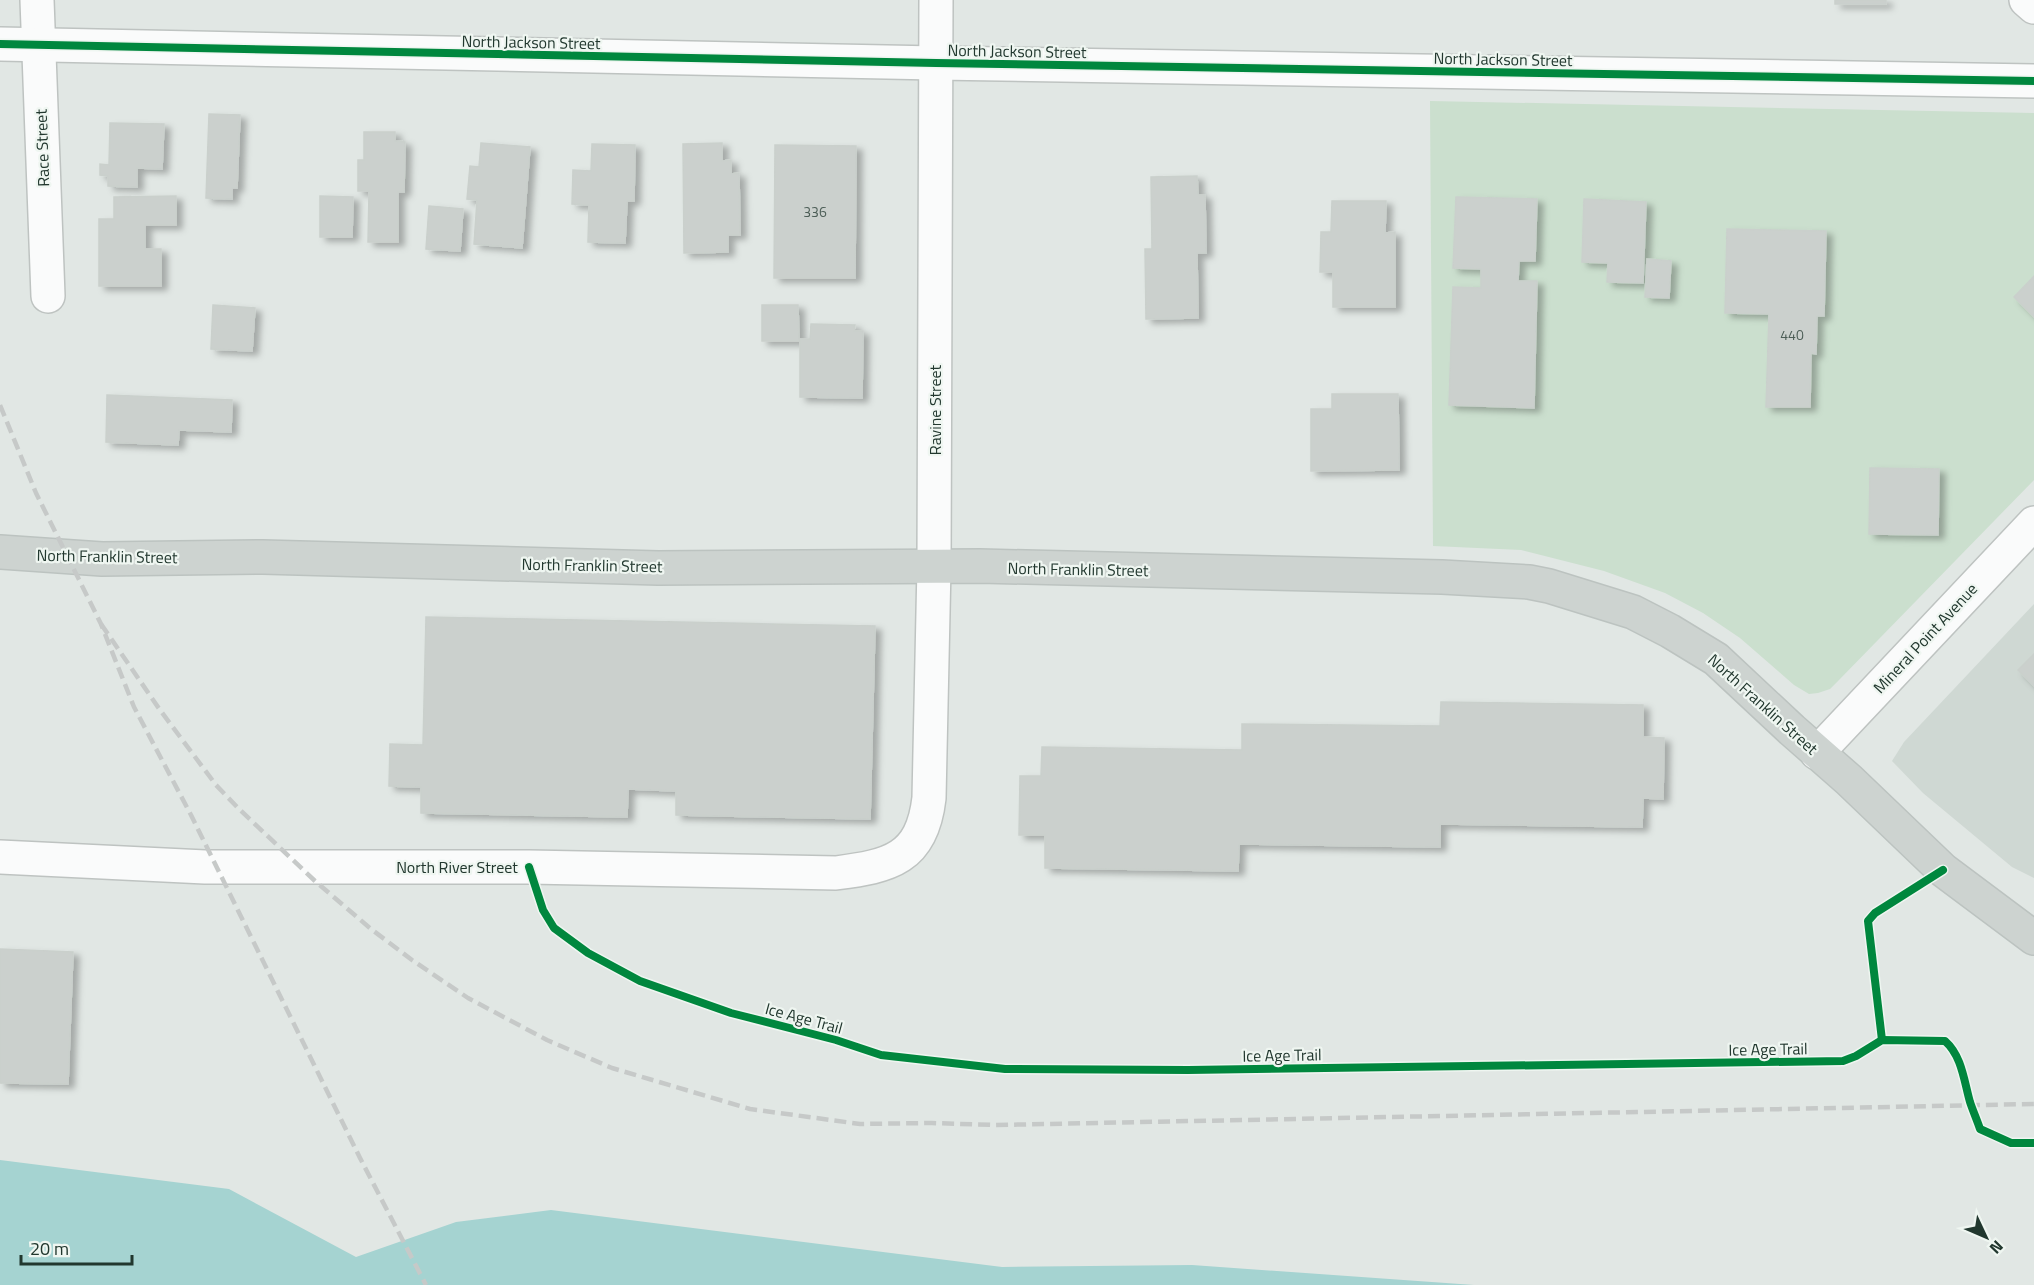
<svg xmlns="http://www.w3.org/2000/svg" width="2034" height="1285" viewBox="0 0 2034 1285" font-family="'Titillium Web',sans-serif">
<defs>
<filter id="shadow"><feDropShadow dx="6" dy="4" stdDeviation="3" flood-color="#0004"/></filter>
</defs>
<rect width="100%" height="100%" fill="#e1e7e4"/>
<polygon fill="#cfd8d3" points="2034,604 2034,878 2012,867 1923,793 1892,761 1904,742"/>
<polygon fill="#cbdfce" points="1430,101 2034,113 2034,480 1839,680 1830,689 1818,693 1809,694 1794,685 1740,638 1703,613 1665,593 1604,571 1521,550 1433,546"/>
<polygon fill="#a5d3d1" points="0,1160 229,1189 356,1257 456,1222 551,1210 1002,1267 1192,1265 1474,1285 0,1285"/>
<g fill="#cbd0cd" stroke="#cad0cc" stroke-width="1.5" filter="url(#shadow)">
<rect x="1835" y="0" width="51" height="4"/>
<polygon points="209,114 240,115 237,188 232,188 232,199 206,198"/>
<polygon points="110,123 164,124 162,169 137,168 137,187 108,186 108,176 100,175 100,164 109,165"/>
<polygon points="364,132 395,132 395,141 405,142 404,192 398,192 398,242 368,242 369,191 358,191 358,160 364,160"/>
<polygon points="481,143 530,147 522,248 474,244 477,200 467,199 470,166 479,167"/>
<polygon points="722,143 722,161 731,160 731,174 739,173 740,235 728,235 728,252 684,253 683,144"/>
<polygon points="592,144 635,145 634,201 627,201 625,243 588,242 589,205 572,204 573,170 591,171"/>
<polygon points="775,145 856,146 855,278 774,278"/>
<polygon points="1197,176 1198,195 1205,195 1206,253 1197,253 1198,318 1146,319 1145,249 1152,249 1151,177"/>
<polygon points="176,196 176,225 145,225 145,249 161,249 161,286 99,286 99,219 114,219 114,197"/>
<polygon points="320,196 353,197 352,237 320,237"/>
<polygon points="1456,197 1537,199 1535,261 1519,261 1518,281 1537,281 1534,408 1449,405 1453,287 1481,288 1481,269 1453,268"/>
<polygon points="1584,199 1646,202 1643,283 1607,282 1608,263 1582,262"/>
<polygon points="1332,201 1386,201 1385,233 1395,232 1395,307 1333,307 1333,272 1320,272 1321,232 1331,232"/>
<polygon points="429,206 463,209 460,251 426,249"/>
<polygon points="1727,229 1826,231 1824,316 1817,316 1816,354 1811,353 1810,407 1766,407 1769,314 1725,313"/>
<polygon points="1647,259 1671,261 1669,298 1645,297"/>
<polygon points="2034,276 2034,317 2014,297"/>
<polygon points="213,305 255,308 252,351 211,349"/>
<polygon points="762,305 798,305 799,341 762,341"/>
<polygon points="811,324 855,325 854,331 863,331 862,398 800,397 800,339 810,339"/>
<polygon points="1332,394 1398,394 1399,470 1311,471 1311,409 1332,409"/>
<polygon points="107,395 232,400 231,432 179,430 178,445 106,442"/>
<polygon points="1870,468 1939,469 1938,535 1869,534"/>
<polygon points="426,617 875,626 870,819 676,815 676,791 628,789 627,817 421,813 421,787 389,786 390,744 423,745"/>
<polygon points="2034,654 2034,686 2018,670"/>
<polygon points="1441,702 1643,705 1643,737 1664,738 1663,799 1643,798 1642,827 1440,824 1440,847 1239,844 1238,871 1045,868 1045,835 1019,835 1020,776 1041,776 1042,747 1242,750 1242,724 1440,726"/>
<polygon points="0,949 73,952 68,1084 0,1083"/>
</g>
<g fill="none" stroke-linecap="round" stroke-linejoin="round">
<g stroke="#bec3c1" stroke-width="36">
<g id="minor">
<polyline points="37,0 48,296"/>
<polyline points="2026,0 2034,7"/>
<polyline points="0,44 936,63 2034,81"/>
<polyline points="1817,753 2034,523"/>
<path d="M 0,857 L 205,867 L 529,867 L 836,873 C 890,866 922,859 929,798 L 934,566 L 936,0"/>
</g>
</g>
<g stroke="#bcc3c0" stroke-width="36">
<polyline id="major" points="0,552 102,559 263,557 658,568 980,566 1442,577 1529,582 1549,586 1633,612 1670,631 1716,659 1792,730 1849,780 1943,870 2034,938"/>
</g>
<use href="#minor" stroke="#fafbfb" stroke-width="33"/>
<use href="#major" stroke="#cdd3d0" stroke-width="33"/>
<g stroke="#c6c9c8" stroke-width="4.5" stroke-dasharray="12 6" stroke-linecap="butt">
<polyline points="0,405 36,493 101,624 134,707 191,815 360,1158 426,1285"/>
<polyline points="101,624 160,710 216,785 239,809 315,881 371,929 412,960 468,998 547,1040 612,1068 750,1109 860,1124 932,1123 996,1125 2034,1104"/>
</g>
<g stroke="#eff6f1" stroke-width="11">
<g id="cycleway">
<polyline points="0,44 936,63 2034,81"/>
<path d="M 529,867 L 543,910 L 554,928 L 588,953 L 640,981 L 731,1013 L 836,1040 L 881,1055 L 1005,1069 L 1188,1070 L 1843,1061 L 1856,1056 L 1882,1040 L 1945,1041 C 1962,1056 1964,1081 1970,1102 C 1973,1111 1977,1120 1980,1129 L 2011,1143 L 2034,1143"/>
<polyline points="1882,1040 1868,921 1875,913 1943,870"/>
</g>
</g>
<use href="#cycleway" stroke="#00873e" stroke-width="8"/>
</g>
<g text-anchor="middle" stroke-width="4.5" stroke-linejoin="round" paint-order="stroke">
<g font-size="14" fill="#4c5d56">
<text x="815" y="217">336</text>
<text x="1792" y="340">440</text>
</g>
<g font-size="16" fill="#21372e" stroke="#eff6f1">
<text transform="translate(531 42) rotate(1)" y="6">North Jackson Street</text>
<text transform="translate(1017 51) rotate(1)" y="6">North Jackson Street</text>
<text transform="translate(1503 59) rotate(1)" y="6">North Jackson Street</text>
<text transform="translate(42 148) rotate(-92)" y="6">Race Street</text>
<text transform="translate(935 410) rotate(-90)" y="6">Ravine Street</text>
<text transform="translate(107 556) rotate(1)" y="6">North Franklin Street</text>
<text transform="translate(592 565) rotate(1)" y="6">North Franklin Street</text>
<text transform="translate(1078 569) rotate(1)" y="6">North Franklin Street</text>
<text transform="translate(1925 638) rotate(-47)" y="6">Mineral Point Avenue</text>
<text transform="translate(1763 704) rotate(42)" y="6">North Franklin Street</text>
<text x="457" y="873">North River Street</text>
<text transform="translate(804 1018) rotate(15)" y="6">Ice Age Trail</text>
<text transform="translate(1768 1049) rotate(-1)" y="6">Ice Age Trail</text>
<text transform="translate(1282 1055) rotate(-1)" y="6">Ice Age Trail</text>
</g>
</g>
<g transform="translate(1986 1237) rotate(134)" stroke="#eff6f1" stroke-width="4.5" paint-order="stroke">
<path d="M0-4.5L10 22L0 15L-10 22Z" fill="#21372e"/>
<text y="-9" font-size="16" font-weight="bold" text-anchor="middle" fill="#21372e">N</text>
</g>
<path d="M21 1255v9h111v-9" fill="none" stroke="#21372e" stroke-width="3"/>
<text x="30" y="1255" font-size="18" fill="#21372e" stroke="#eff6f1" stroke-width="4.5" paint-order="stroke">20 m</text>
</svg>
